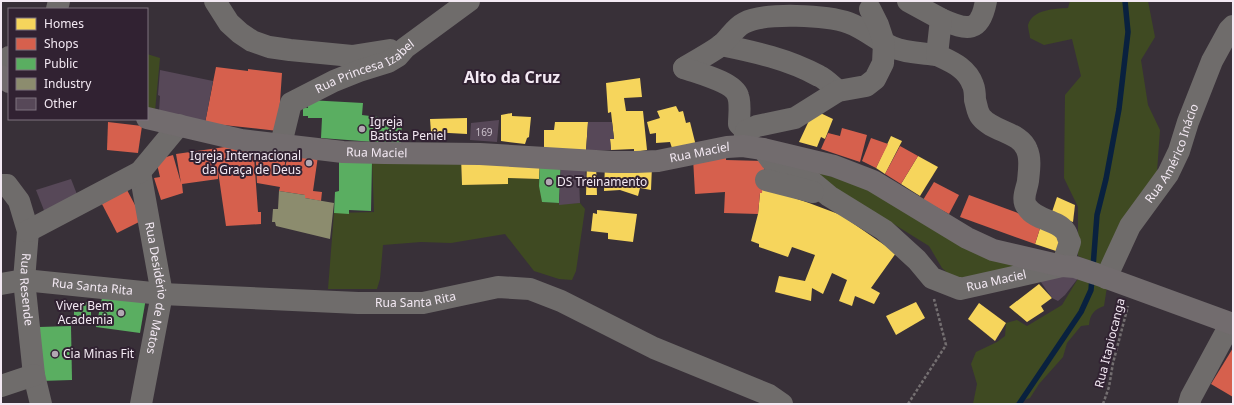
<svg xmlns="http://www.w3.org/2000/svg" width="1234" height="405" viewBox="0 0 1234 405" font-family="'Noto Sans',sans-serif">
<rect width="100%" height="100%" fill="#383038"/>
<g fill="#3f4a22">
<path d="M 1070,1 L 1148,1 L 1155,37 L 1141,60 L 1148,105 L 1160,130 L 1157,172 L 1102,266 L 1078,256 L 1078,207 L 1064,178 L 1065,95 L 1081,76 L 1072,39 L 1044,45 L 1030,38 C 1030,35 1028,29 1028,25 C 1033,9 1054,9 1068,8 Z"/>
<polygon points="147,54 160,58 155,111 147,109"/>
<polygon points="372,161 461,161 462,185 507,184 508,178 539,179 542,202 559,203 559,204 580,203 585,209 576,271 572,280 559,279 534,271 505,234 451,243 421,242 383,245 380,279 377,289 328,289 334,213 374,212"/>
<polygon points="805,169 850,182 1051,268 954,279 942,268 929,246"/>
<path d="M 1079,277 L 1107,287 L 1104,306 C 1094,310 1090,314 1089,325 L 1081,326 L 1067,343 L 1063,357 L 1039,384 L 1030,398 L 1012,404 L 973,404 L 977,384 L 971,364 L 976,352 L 997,342 L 1005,336 L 1006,323 L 1017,320 L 1027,326 L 1062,305 Z"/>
</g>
<g fill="#f6d55c">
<polygon points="640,78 642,97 624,98 626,111 643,111 647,150 634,152 634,149 611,150 610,139 614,139 611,112 608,113 606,83"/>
<polygon points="676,106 679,112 683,111 686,123 690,122 696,146 673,151 670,142 656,143 656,133 650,134 647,122 660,118 657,111"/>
<polygon points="814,110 833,119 825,139 821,137 817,147 799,142"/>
<polygon points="512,113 512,116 531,117 529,137 527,138 525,144 501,141 501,115"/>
<polygon points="467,118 467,134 431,132 430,119"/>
<polygon points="555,122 588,122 586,151 544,149 544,130 554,130"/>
<polygon points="891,136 902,141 885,174 876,168"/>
<polygon points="918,156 938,167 920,196 901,184"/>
<polygon points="461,157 540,161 539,179 508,178 508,184 462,185"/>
<polygon points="587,164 596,164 597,195 586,195"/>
<polygon points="605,164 652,166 651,190 640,188 638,196 620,190 604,191"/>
<polygon points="762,187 809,203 841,215 896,253 871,288 880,293 874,304 855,296 852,306 839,301 847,280 832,273 823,294 812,288 811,301 775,292 779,276 805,281 815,255 792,247 788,257 759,247 759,244 751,241 758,214 760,193 762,193"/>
<polygon points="1057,197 1075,205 1073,222 1051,215"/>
<polygon points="597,210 637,214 633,242 608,239 608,233 591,231 593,213 597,214"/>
<polygon points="1042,222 1064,234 1059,252 1035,244"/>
<polygon points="1039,284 1052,298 1041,306 1044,311 1027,322 1009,307"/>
<polygon points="916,302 925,318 896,335 886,316"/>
<polygon points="979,303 1006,323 995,341 968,319"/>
</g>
<g fill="#d6604d">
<polygon points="216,67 248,71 248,69 282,73 278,131 205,123"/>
<polygon points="108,122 142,126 138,153 107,150"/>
<polygon points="842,128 867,135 860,162 821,149 828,133 840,136"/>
<polygon points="871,138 888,144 876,168 862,161"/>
<polygon points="253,143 258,212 261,212 261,224 226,226 218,171 218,179 182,184 183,193 161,200 154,178 160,177 156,160 173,155 181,183 176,154"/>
<polygon points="255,144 287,150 283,176 289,151 318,156 313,191 322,192 321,201 305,198 305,195 279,191 280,187 257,183"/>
<polygon points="900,146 918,156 901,184 885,174"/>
<polygon points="726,156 726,160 765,161 762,193 760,193 758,214 724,213 725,192 695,194 693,158"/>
<polygon points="934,182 959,195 949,214 923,200"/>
<polygon points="127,190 143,220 117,233 102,204"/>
<polygon points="969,195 1042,222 1035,244 960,217"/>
<polygon points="1233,348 1233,397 1211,384"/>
</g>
<g fill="#5aae61">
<polygon points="308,100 363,103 362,115 402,120 401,144 321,138 322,118 308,118 308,116 303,116 303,107 308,108"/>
<polygon points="339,156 372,161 371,211 349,210 349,214 334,213 335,192 339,191"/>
<polygon points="540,161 561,162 559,203 542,202 539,186"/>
<polygon points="103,293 146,298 140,333 96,327"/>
<rect x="74" y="302" width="17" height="15"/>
<polygon points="71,326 72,380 40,381 39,327"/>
</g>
<polygon fill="#8c8c6e" points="279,191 305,195 305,198 334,203 330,239 276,226 275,222 272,222 273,209 278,209"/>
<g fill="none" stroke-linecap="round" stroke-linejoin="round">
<g stroke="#09213f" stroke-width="5.5">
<polyline points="1093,267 1097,215 1106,179 1119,109 1128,32 1125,1"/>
<polyline points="1019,404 1081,312 1091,290 1092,278"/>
</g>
</g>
<g fill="#574858">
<polygon points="160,70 213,81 205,123 159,112 160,96 158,95"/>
<polygon points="499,120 497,142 470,140 471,123"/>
<polygon points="588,122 612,122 614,139 610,139 611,150 586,151"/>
<polygon points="561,162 585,162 586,179 579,180 580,203 559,205"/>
<polygon points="71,179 80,202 47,218 36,190"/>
<polygon points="1044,276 1079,277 1065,295 1058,301 1052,298 1038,278"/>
</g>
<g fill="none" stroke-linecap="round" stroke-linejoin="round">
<g stroke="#746f71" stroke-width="2.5" stroke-dasharray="3 2" stroke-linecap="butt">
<polyline points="908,404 946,345 934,299"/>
<polyline points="1103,404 1109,387 1113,363 1128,306"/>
</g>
<g stroke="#6f6c6b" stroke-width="22">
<polyline points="215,1 229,23 240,33 252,41 269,47 290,50 352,56 390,50"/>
<polyline points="57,9 59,1"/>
<path d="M 941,19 C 968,31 980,33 986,1"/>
<path d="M 721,45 C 755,52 788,59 819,76 C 826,79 832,86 838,91"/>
<polyline points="1,63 9,57"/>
<path d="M 684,68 C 695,61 709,54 720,46 C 729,39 734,28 744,23 C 765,12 827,15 849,23 C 865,29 877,40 892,47 C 905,53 922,53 937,55"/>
<path d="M 684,68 C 697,73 734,82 738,96 C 741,104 739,115 739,124 L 746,131"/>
<path id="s1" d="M 281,144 L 291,103 L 334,81 L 359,71 L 388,62 L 398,56 L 405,48 L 469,1"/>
<polyline points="743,146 746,131 757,126 795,118 838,91 866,86 875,79 883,63 884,43 878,25 870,9"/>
<path id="s2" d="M 763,149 L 771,160 L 776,165 L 805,176 L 829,196 L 884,230 L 917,260 L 932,278 L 960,289 L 1062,266 L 1070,242 C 1068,239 1067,233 1065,231 C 1056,219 1036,221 1027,207 C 1021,199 1027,189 1028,181 C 1029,171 1031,159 1027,150 C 1021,132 993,132 981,117 C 977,112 977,106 975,100 C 975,95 975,90 973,85 C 967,68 952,62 937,55 L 941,19 L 908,1"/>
<path id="s3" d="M 140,172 L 162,294 L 141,404"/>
<polyline points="766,180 813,192"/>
<path id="s4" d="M 1,185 L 7,185 L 19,201 L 28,231 L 24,280 L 34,375 L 41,404"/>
<polyline points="28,231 140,172 179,125"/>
<path id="s5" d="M 1106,278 L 1130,226 L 1168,174 L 1179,151 L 1188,122 L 1212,61 L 1229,30 L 1233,26"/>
<path id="s6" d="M 1,284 L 24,280 L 162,294 L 358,303 L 423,303 L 498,287 L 530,289 L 561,301 L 654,348 L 769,395 L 782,404"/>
<polyline points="1,386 34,375"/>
<polyline points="1189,404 1191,397 1231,323"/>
</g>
<g stroke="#726c6e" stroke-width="22">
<polyline points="1,76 9,82"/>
<path id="s7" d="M 147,118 L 241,140 L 343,152 L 384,153 L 480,154 L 612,162 L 636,162 L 658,161 L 727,147 L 743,146 L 763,149 L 834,166 L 873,181 L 967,238 L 993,250 L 1062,266 L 1075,267 L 1096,274 L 1233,324"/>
</g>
</g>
<g fill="#b2a8b2" stroke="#312232" stroke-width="1.5">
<circle cx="362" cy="129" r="4"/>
<circle cx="309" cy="163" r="4"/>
<circle cx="549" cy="182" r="4"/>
<circle cx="121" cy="313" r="4"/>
<circle cx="55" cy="354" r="4"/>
</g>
<g text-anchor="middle" stroke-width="4" stroke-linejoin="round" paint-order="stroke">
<g font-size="10" fill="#ccc1cc">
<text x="484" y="136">169</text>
</g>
<g font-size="12" fill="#f3e9f3" stroke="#312232">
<text dy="4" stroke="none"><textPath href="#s1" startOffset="125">Rua Princesa Izabel</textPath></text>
<text dy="4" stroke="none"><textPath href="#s7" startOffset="233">Rua Maciel</textPath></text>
<text dy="4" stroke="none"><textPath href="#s7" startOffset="557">Rua Maciel</textPath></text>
<text dy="4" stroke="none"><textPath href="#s5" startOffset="142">Rua Américo Inácio</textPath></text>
<text dy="4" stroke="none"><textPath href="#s2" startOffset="283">Rua Maciel</textPath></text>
<text dy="4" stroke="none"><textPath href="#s6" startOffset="92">Rua Santa Rita</textPath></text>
<text dy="4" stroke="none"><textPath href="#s3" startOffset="118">Rua Desidério de Matos</textPath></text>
<text dy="4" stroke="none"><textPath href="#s4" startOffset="116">Rua Resende</textPath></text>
<text dy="4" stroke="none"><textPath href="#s6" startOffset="416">Rua Santa Rita</textPath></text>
<text transform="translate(1110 343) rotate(-76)" y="4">Rua Itapiocanga</text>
</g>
<g font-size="12" fill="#f3e9f3" stroke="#312232" text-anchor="start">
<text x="370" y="126">Igreja<tspan x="370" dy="14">Batista Peniel</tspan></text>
<text x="301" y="160" text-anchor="end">Igreja Internacional<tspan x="301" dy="14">da Graça de Deus</tspan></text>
<text x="557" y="186">DS Treinamento</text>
<text x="113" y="310" text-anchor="end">Viver Bem<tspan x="113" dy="14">Academia</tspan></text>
<text x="63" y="358">Cia Minas Fit</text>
</g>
<g font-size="16" font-weight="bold" fill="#f3e9f3" stroke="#312232">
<text x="512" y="83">Alto da Cruz</text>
</g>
</g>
<rect width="1234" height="405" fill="none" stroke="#f3e9f3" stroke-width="4"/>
<rect x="8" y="8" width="140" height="112" fill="#312232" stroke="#7f727f"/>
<rect x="16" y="18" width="20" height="12" fill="#f6d55c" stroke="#7f727f"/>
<text x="44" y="28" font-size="12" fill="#f3e9f3">Homes</text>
<rect x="16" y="38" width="20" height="12" fill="#d6604d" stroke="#7f727f"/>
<text x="44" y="48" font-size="12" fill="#f3e9f3">Shops</text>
<rect x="16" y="58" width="20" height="12" fill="#5aae61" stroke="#7f727f"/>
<text x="44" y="68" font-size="12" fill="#f3e9f3">Public</text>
<rect x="16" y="78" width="20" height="12" fill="#8c8c6e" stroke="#7f727f"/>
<text x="44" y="88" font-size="12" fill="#f3e9f3">Industry</text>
<rect x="16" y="98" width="20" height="12" fill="#574858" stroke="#7f727f"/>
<text x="44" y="108" font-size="12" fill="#f3e9f3">Other</text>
</svg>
